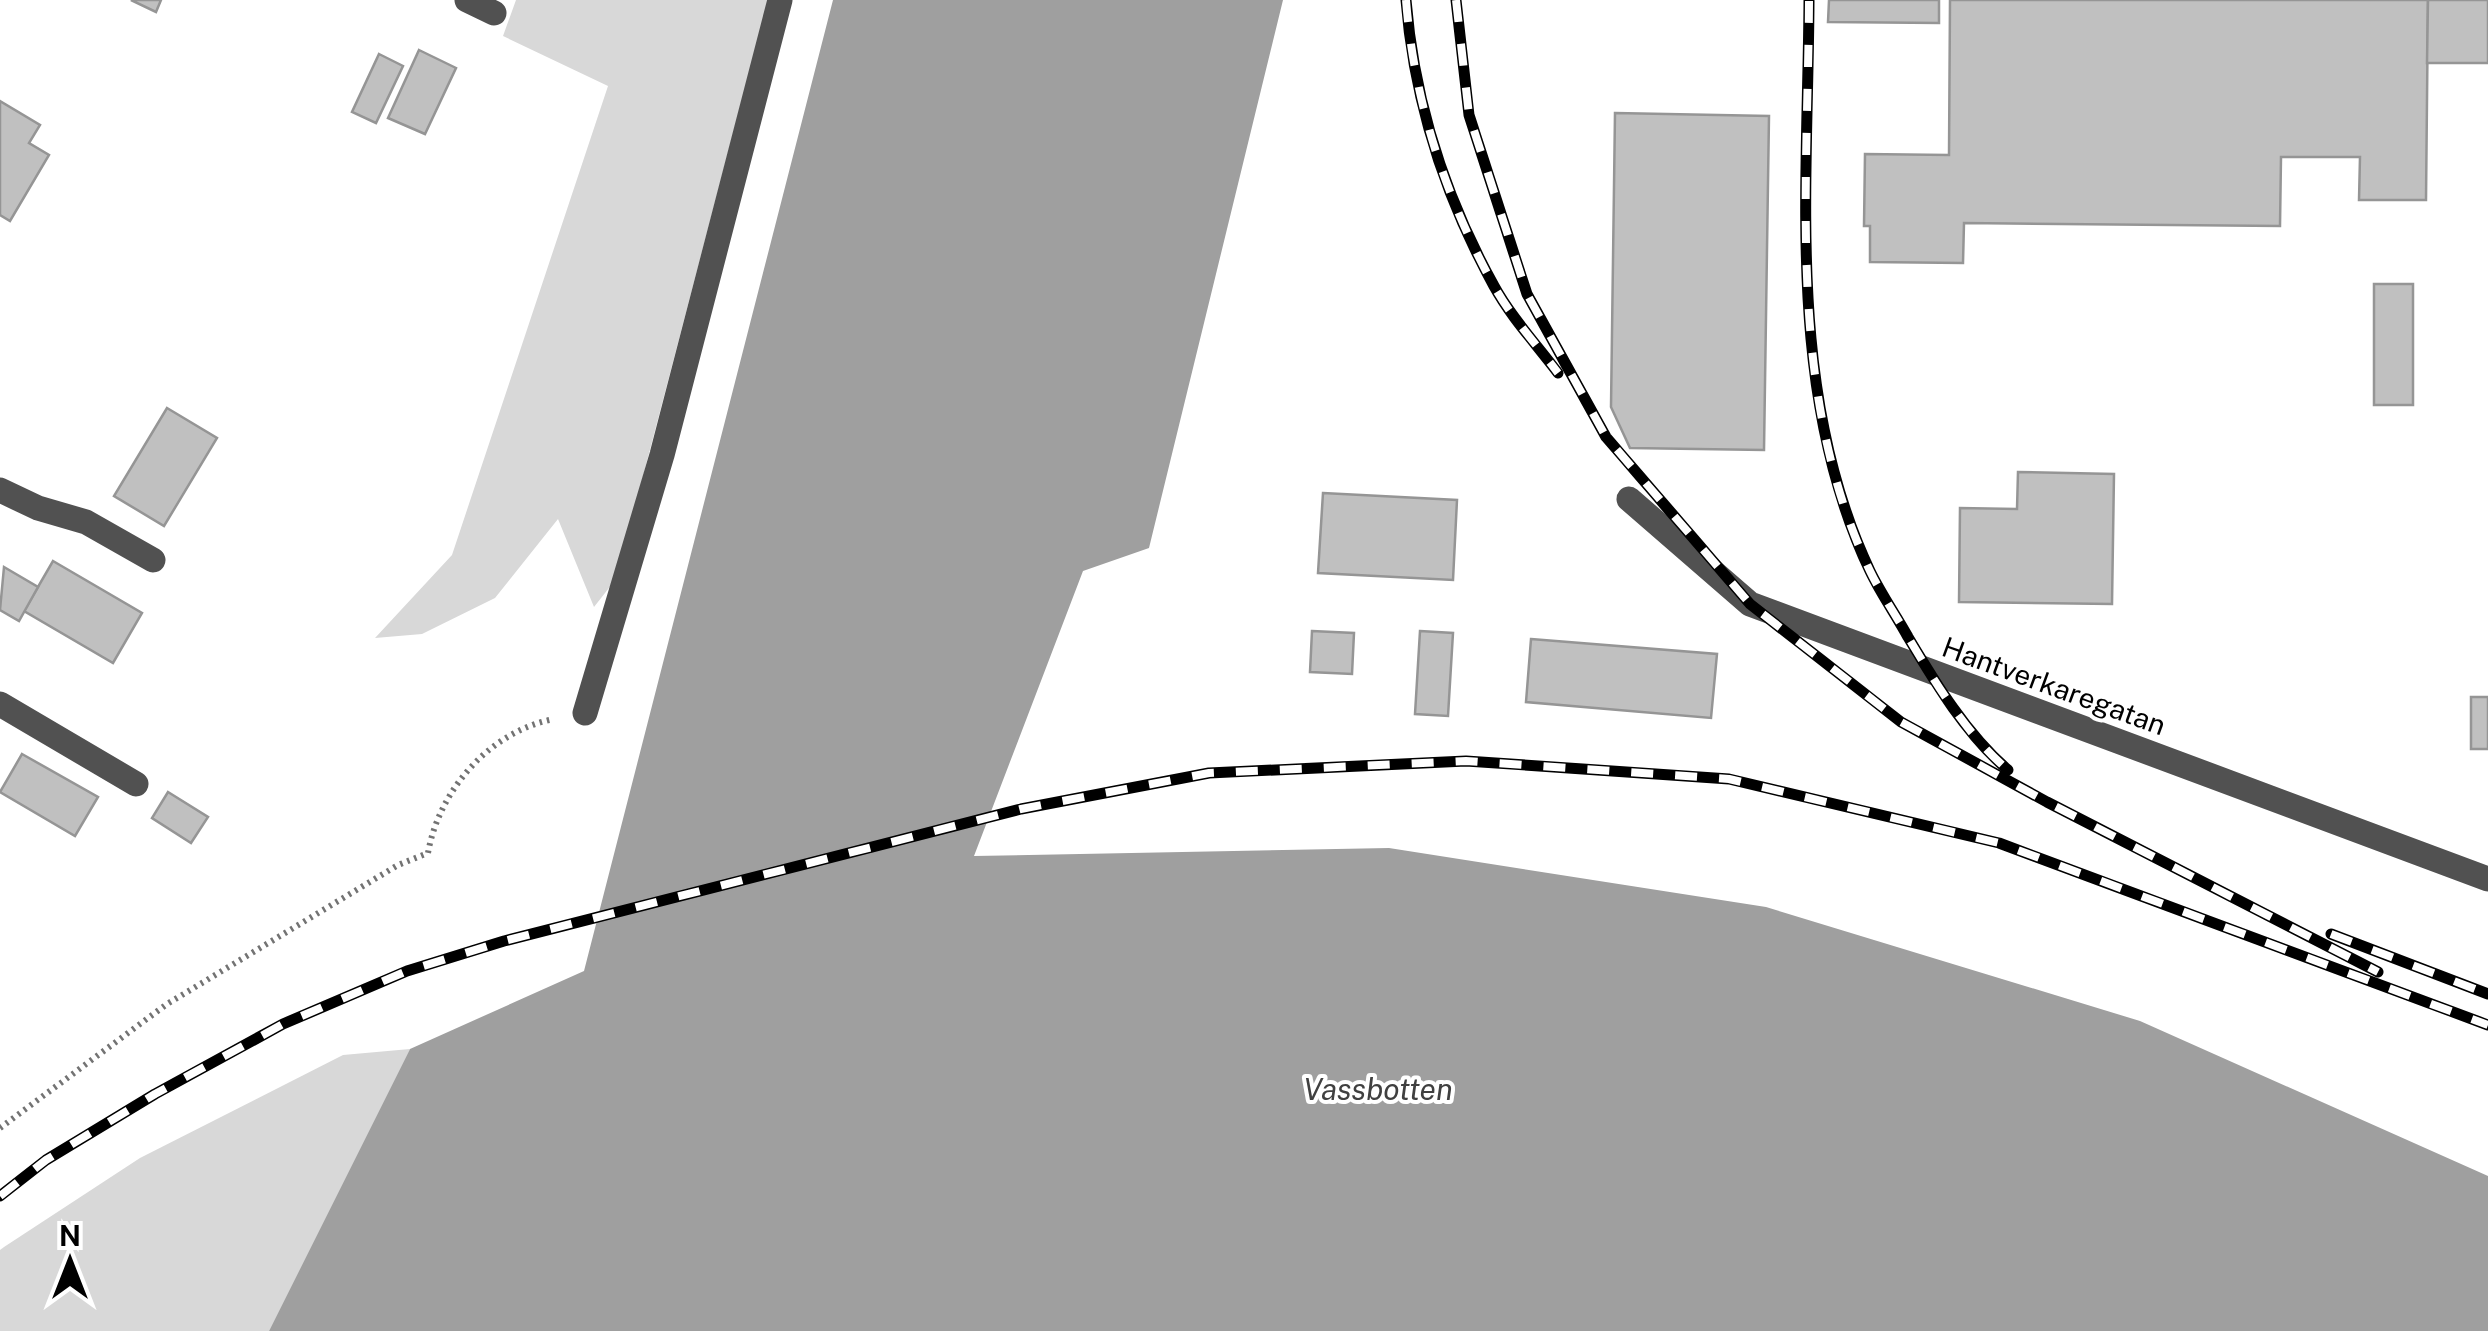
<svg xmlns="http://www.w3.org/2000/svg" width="2488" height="1331" viewBox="0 0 2488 1331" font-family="'Public Sans',sans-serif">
<rect width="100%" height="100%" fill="#fff"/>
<g fill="#d8d8d8">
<polygon points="516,0 768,0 616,579 594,607 558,519 495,598 422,634 375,638 452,555 608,86 503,36"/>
<polygon points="410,1049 269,1331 0,1331 0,1250 4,1247 140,1158 343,1055"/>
</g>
<polygon fill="#9f9f9f" points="833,0 1283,0 1149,548 1083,571 974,856 1389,848 1766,907 2140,1021 2488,1176 2488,1331 269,1331 410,1049 584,971"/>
<g fill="#c0c0c0" stroke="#959595" stroke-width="2.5">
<polygon points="131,0 161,0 156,12"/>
<polygon points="1829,0 1939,0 1939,23 1828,22"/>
<polygon points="1950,0 2428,0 2426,200 2359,200 2360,157 2281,157 2280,226 1964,223 1963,263 1870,262 1870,226 1864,226 1865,154 1949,155"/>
<polygon points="2428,0 2488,0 2488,63 2427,63"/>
<polygon points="419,50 456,68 425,134 388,118"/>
<polygon points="379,54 403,66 376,123 352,112"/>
<polygon points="0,101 40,125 29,143 49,155 10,221 0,215"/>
<polygon points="1615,113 1769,116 1764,450 1630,448 1611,407"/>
<rect x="2374" y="284" width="39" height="121"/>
<polygon points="167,408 217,438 164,526 114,496"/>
<polygon points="2018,472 2114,474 2112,604 1959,602 1960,508 2017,509"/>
<polygon points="1323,493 1457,500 1453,580 1318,573"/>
<polygon points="53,561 142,613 113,663 24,611"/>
<polygon points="4,567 38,587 19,621 0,610"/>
<polygon points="1312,631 1354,633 1352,674 1310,672"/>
<polygon points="1420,631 1453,633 1448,716 1415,714"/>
<polygon points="1531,639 1717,654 1711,718 1526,702"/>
<rect x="2471" y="697" width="17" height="52"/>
<polygon points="22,754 98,797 75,836 0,792"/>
<polygon points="168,792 208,817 191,843 152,818"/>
</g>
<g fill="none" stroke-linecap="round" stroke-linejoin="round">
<path stroke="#737373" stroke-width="6" stroke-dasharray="2.5 5" stroke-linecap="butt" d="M 0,1128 L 167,1004 L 398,865 L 428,853 C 439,790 490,731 554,719"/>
<g stroke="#515151" stroke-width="25">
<polyline points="467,0 494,13"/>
<polyline points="0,490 38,508 86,522 153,560"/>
<polyline points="1629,499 1750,604 2488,879"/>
<polyline points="0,704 136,784"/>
<polyline points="585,713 662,455 780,0"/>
</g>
<g stroke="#000" stroke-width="11">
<g id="rail">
<path d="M 1406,0 C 1414,101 1445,197 1494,286 C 1511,317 1537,345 1558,373"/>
<polyline points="1456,0 1469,115 1527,294 1606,437 1750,604 1901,722 2047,802 2378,972"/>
<path d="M 1809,1 C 1808,191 1786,394 1870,571 C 1881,594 1896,615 1908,637 C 1936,684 1967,735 2008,770"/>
<polyline points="2331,934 2488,994"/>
<polyline points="0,1196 46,1160 155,1094 283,1024 407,971 504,941 1021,809 1209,773 1466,761 1729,779 1999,843 2488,1025"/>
</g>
</g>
<use href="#rail" stroke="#fff" stroke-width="8" stroke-dasharray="22" stroke-linecap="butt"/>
</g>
<g text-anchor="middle" stroke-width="8" stroke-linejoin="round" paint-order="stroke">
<g font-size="28" fill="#000" stroke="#fff">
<text transform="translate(2054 686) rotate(20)" y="10">Hantverkaregatan</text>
</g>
<g font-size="30" font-style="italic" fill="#404040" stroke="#fff">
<text x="1378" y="1100">Vassbotten</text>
</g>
</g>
<g transform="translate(70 1261)" stroke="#ffffff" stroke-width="8" paint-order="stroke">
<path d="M0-8L18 38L0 25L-18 38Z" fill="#000000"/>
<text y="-15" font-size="28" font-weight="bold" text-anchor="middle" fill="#000000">N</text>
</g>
</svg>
